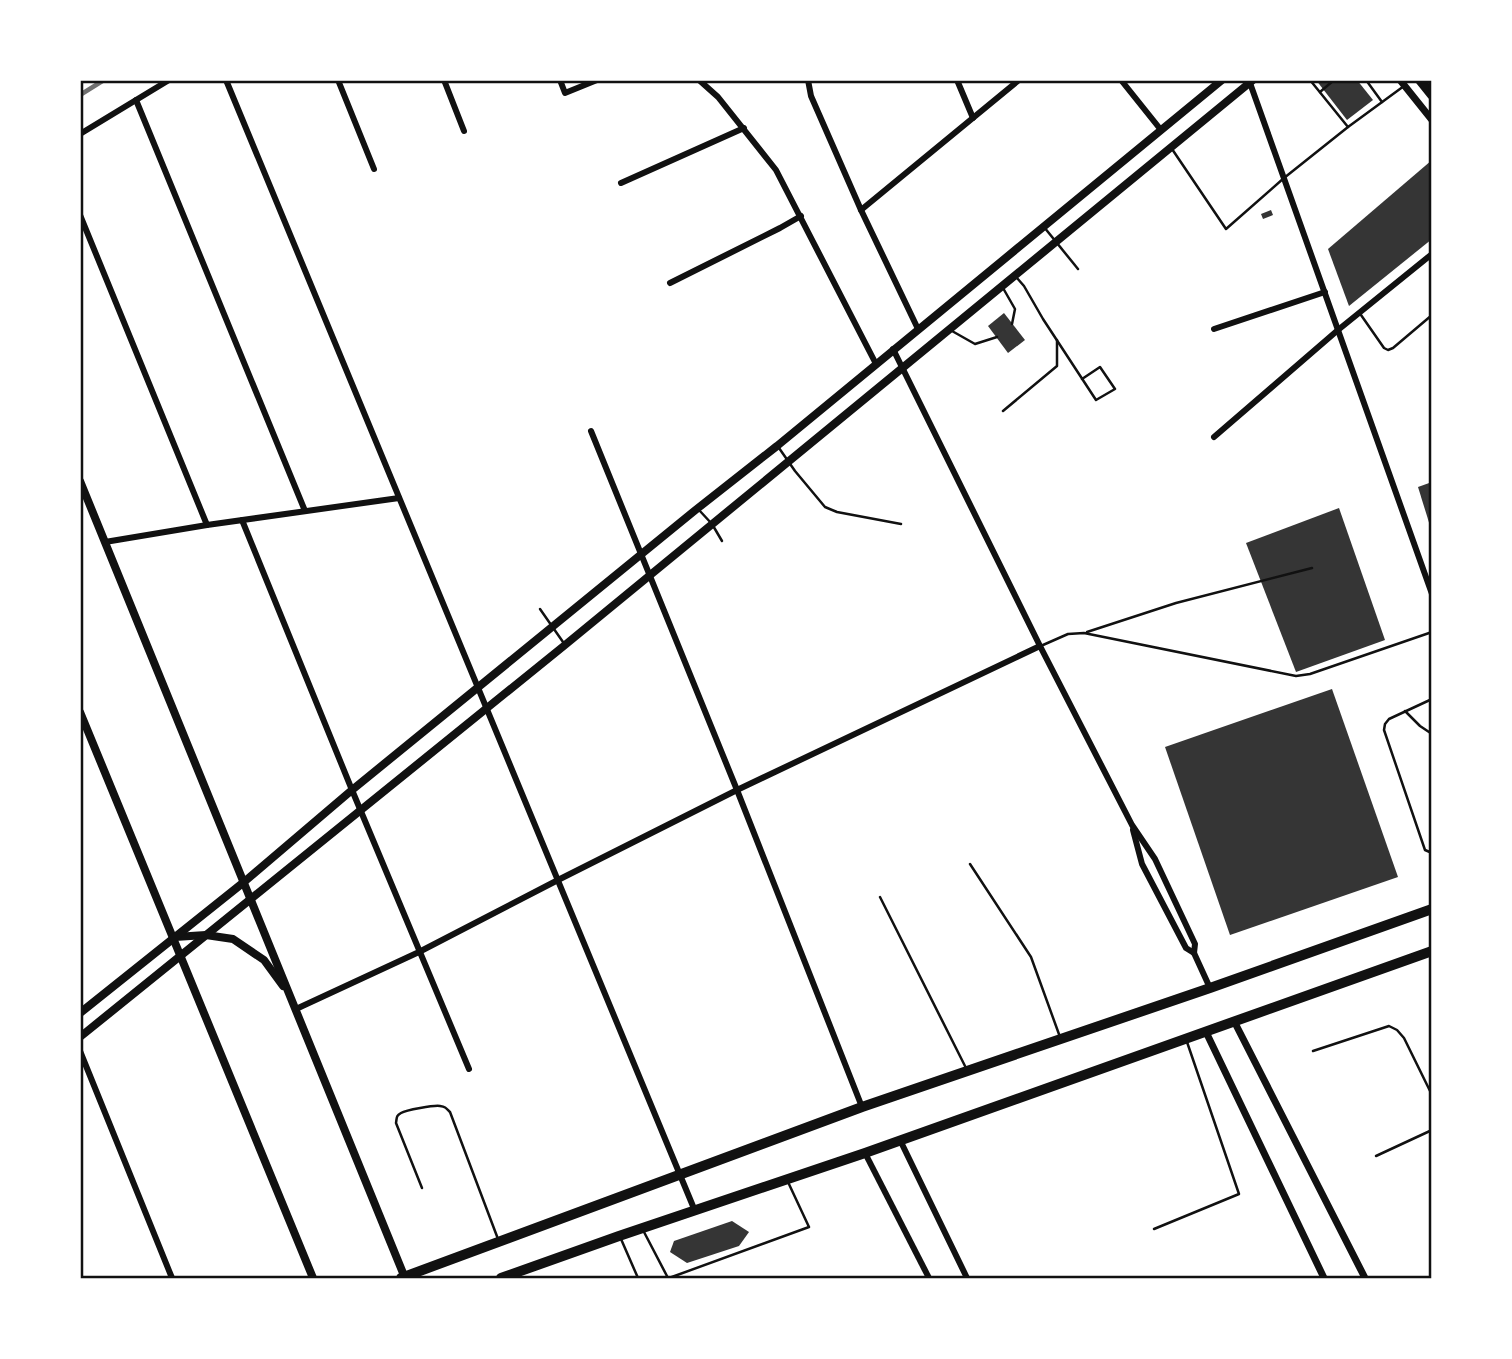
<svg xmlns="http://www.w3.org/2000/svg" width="1512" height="1359" viewBox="0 0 1512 1359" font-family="'Titillium Web',sans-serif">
<rect width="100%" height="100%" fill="#fff"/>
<g fill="#353535">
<polygon points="1316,80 1357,80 1373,100 1347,120"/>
<polygon points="1432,160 1432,239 1349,306 1328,249"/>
<polygon points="1271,210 1273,215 1263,219 1261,214"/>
<polygon points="1004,313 1025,340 1008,353 988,326"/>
<polygon points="1432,482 1432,529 1431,529 1418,487"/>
<polygon points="1339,508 1385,640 1296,672 1246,543"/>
<polygon points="1332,689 1398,877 1230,935 1165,747"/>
<polygon points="732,1221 749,1232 739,1246 687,1263 670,1252 674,1241"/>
</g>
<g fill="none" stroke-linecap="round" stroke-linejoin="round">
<g stroke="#111" stroke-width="2.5">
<polyline points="1310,80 1348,127 1404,86"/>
<polyline points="1366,80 1382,102"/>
<polyline points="1320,92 1334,80"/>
<polyline points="1172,149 1226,229 1284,178 1348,127"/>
<polyline points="1044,227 1078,269"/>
<polyline points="1017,278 1024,286 1043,319 1096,400 1115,389 1100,367 1082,379"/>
<polyline points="1003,288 1015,309 1012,324"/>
<polyline points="1361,315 1384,348 1388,350 1393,348 1432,315"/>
<polyline points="952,331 975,344 997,337"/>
<polyline points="1003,411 1057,366 1057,340"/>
<polyline points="779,448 795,471 825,507 837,512 901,524"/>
<polyline points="699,510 712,524 722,541"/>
<polyline points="540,609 563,642"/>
<polyline points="1087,632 1176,603 1312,568"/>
<polyline points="1043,645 1068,634 1084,633 1296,676 1310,674 1432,632"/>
<polyline points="1432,699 1389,719 1385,724 1384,730 1425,850 1432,853"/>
<polyline points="1405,711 1420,726 1432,734"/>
<polyline points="970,864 1031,957 1060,1037"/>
<polyline points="880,897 966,1068"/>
<polyline points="1313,1051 1389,1026 1397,1030 1404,1038 1432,1095"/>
<polyline points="1376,1156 1432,1130"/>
<path d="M 422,1188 L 396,1123 C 397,1117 396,1116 401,1113 C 406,1110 434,1105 440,1106 C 446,1107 446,1108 450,1112 L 498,1239"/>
<polyline points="1154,1229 1239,1194 1187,1042"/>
<polyline points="644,1232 668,1278"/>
<polyline points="621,1239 638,1278"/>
<polyline points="669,1278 809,1227 788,1182"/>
</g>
<g stroke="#111" stroke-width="6">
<polyline points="226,80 695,1211"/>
<polyline points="338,80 374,169"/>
<polyline points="444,80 464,131"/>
<polyline points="560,80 565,93 597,80"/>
<polyline points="699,80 718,97 776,170 876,364"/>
<polyline points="808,80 811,96 861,210 918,329"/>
<polyline points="957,80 973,118"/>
<polyline points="1121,80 1161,130"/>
<polyline points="1250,83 1432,594"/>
<polyline points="136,100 305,511"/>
<polyline points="80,134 169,80"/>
<polyline points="621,183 744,128"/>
<polyline points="861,210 1019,80"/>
<polyline points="80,215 207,525"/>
<polyline points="670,283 780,228 801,216"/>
<polyline points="1214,329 1325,292"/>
<polyline points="893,349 1040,646 1132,825 1155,859 1195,944 1194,953 1210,988"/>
<polyline points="591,431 737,790 862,1107"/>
<polyline points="1214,437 1338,330 1432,254"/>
<polyline points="242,520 352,790 469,1069"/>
<polyline points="105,542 207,525 399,498"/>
<polyline points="1133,830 1142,864 1186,948 1194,953"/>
<polyline points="296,1009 419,952 558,880 737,790 1040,646"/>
<polyline points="80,1051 172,1278"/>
<polyline points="900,1140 967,1278"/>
<polyline points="865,1153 929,1278"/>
</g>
<g stroke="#111" stroke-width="7">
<polyline points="1400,80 1432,120"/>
<polyline points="1234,1021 1365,1278"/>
<polyline points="1206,1032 1324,1278"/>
</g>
<g stroke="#111" stroke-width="8">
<polyline points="80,481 405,1278"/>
<polyline points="80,712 313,1278"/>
<polyline points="175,937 206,935 233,939 264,960 283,986"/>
<polyline points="80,1013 244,882 352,790 698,508 777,446 1222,80"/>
<polyline points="80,1037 565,645 1253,80"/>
</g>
<g stroke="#111" stroke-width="10">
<polyline points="1420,80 1432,95"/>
<polyline points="401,1278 862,1107 1210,988 1432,909"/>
<polyline points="501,1278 619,1236 865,1153 1432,951"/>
</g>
<polyline stroke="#707070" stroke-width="4.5" points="80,95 104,80"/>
</g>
<rect width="1512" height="1359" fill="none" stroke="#ffffff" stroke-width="164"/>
<rect x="82" y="82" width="1348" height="1195" fill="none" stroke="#111" stroke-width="2.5"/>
</svg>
